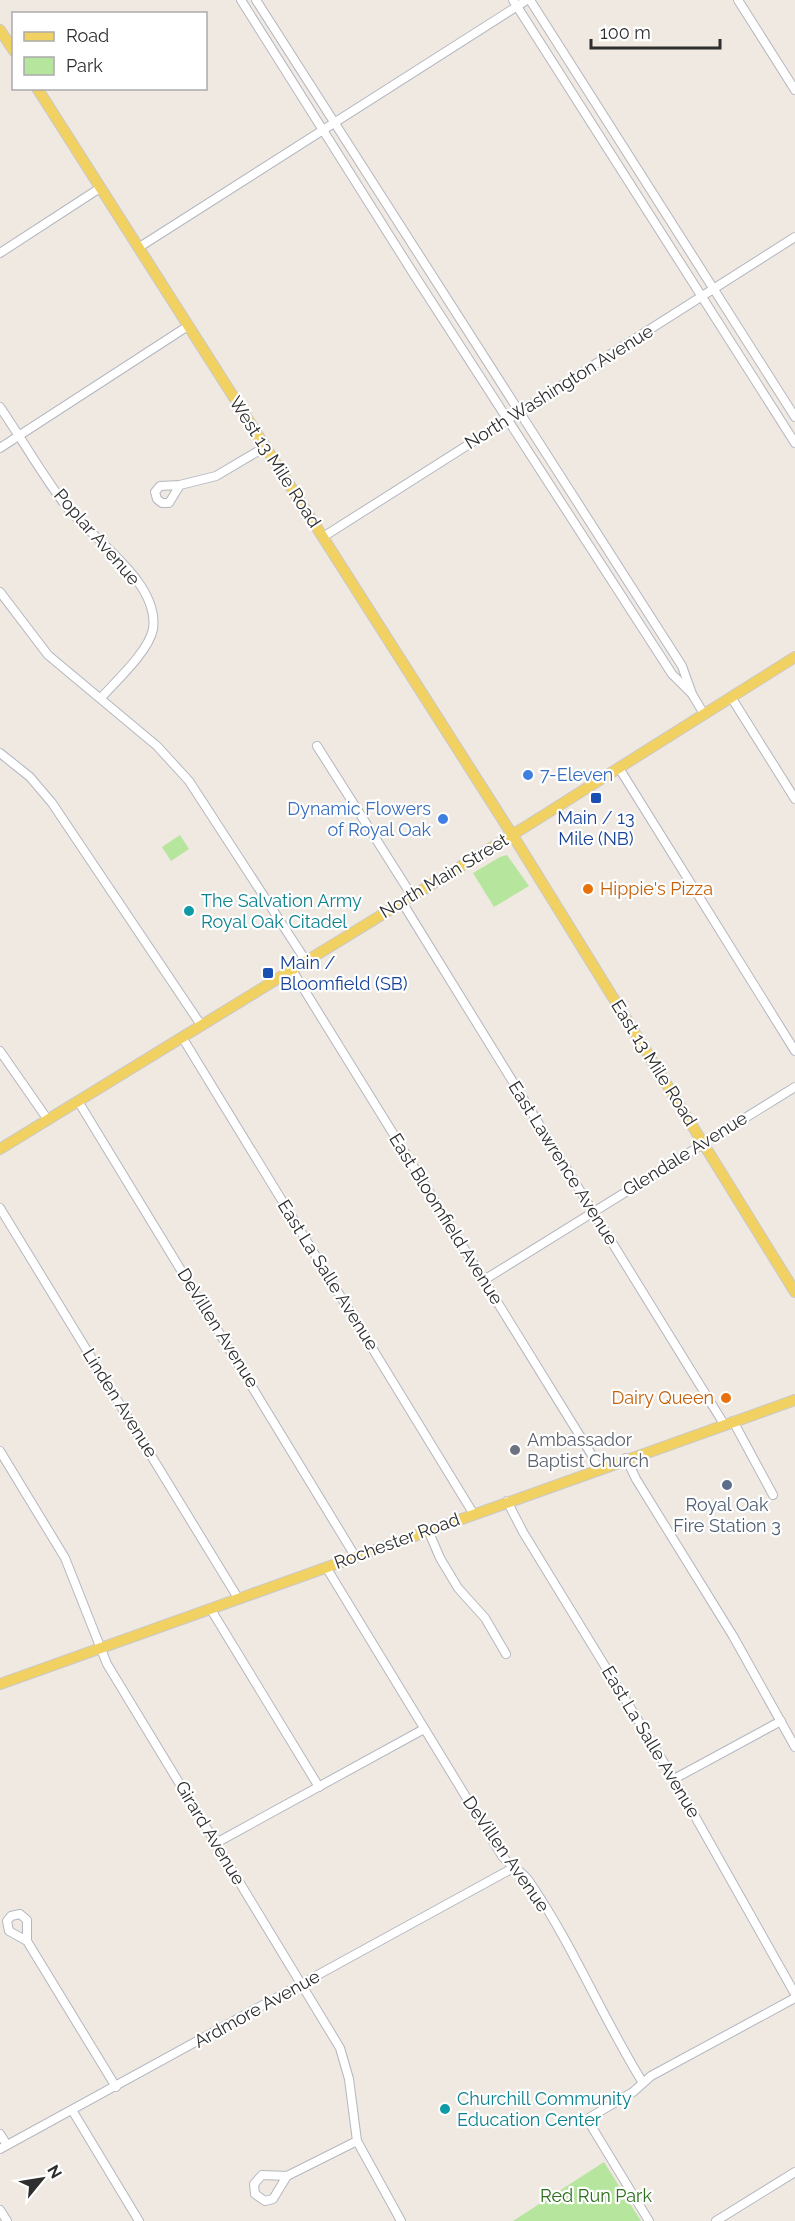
<svg xmlns="http://www.w3.org/2000/svg" width="795" height="2221" viewBox="0 0 795 2221" font-family="Raleway,sans-serif">
<rect width="100%" height="100%" fill="#efe9e1"/>
<g fill="#b6e59e">
<polygon points="180,835 189,849 171,861 162,847"/>
<polygon points="507,855 529,886 494,907 473,873 500,857"/>
<polygon points="604,2162 641,2221 513,2221"/>
</g>
<g fill="none" stroke-linecap="round" stroke-linejoin="round">
<g stroke="#b4b7c1" stroke-width="10">
<g id="minor">
<polyline points="241,0 413,273 672,674 692,694"/>
<polyline points="256,0 682,666 692,694 704,714"/>
<polyline points="513,0 795,443"/>
<polyline points="530,0 795,417"/>
<polyline points="738,0 795,90"/>
<polyline points="138,248 527,0"/>
<polyline points="0,253 100,188"/>
<path d="M 0,407 C 22,439 42,475 66,506 C 92,539 160,582 153,629 C 149,651 116,681 101,698"/>
<polyline points="0,448 188,326"/>
<polyline points="180,485 169,503 162,503 157,499 155,492 160,486 180,485 216,476 265,447"/>
<polyline points="323,537 795,237"/>
<polyline points="0,592 48,655 157,746 189,781 306,961"/>
<polyline points="731,697 795,799"/>
<polyline points="317,746 412,896"/>
<polyline points="0,753 30,777 52,803 201,1025"/>
<polyline points="619,768 795,1051"/>
<polyline points="402,902 724,1424"/>
<polyline points="292,970 593,1457 597,1468"/>
<polyline points="182,1037 473,1513"/>
<polyline points="0,1051 48,1120"/>
<polyline points="78,1101 355,1556"/>
<polyline points="0,1208 238,1598"/>
<polyline points="484,1280 795,1087"/>
<polyline points="733,1421 773,1495"/>
<polyline points="0,1451 65,1558 107,1664 340,2048 349,2079 357,2141 401,2221"/>
<polyline points="626,1458 636,1479 733,1636 795,1747"/>
<polyline points="507,1501 523,1532 674,1779 795,1994"/>
<polyline points="428,1530 440,1558 458,1588 485,1618 506,1654"/>
<path d="M 326,1567 L 502,1856 C 510,1866 522,1871 529,1881 C 573,1945 602,2017 643,2083"/>
<polyline points="210,1608 319,1787"/>
<polyline points="674,1779 781,1721"/>
<polyline points="216,1843 424,1729"/>
<polyline points="27,1941 9,1931 7,1921 11,1916 20,1914 27,1920 27,1941 116,2087"/>
<polyline points="72,2110 139,2221"/>
<polyline points="0,2134 7,2145"/>
<polyline points="0,2149 513,1868"/>
<polyline points="287,2176 273,2199 265,2201 255,2194 254,2184 262,2175 287,2176 357,2141"/>
<polyline points="0,2210 7,2221"/>
<polyline points="649,2221 587,2119 633,2092 651,2076 795,1998"/>
<polyline points="716,2221 795,2172"/>
</g>
</g>
<g stroke="#c9c9c9" stroke-width="12">
<g id="major">
<polyline points="0,30 14,51"/>
<polyline points="37,88 520,847 795,1292"/>
<polyline points="0,1149 525,827 795,657"/>
<polyline points="0,1684 795,1400"/>
</g>
</g>
<use href="#minor" stroke="#fff" stroke-width="8"/>
<use href="#major" stroke="#f2d163" stroke-width="10"/>
</g>
<g fill="#3f7fe0" stroke="#fff" stroke-width="2">
<circle cx="528" cy="775" r="6"/>
<circle cx="443" cy="819" r="6"/>
</g>
<g fill="#1a4fb4" stroke="#fff" stroke-width="2">
<rect x="590" y="792" width="12" height="12" rx="3"/>
<rect x="262" y="967" width="12" height="12" rx="3"/>
</g>
<g fill="#e8710a" stroke="#fff" stroke-width="2">
<circle cx="588" cy="889" r="6"/>
<circle cx="726" cy="1398" r="6"/>
</g>
<g fill="#0f9aa8" stroke="#fff" stroke-width="2">
<circle cx="189" cy="911" r="6"/>
<circle cx="445" cy="2109" r="6"/>
</g>
<circle fill="#6b7280" stroke="#fff" stroke-width="2" cx="515" cy="1450" r="6"/>
<circle fill="#5c6f8a" stroke="#fff" stroke-width="2" cx="727" cy="1485" r="6"/>
<g text-anchor="middle" stroke-width="4.5" stroke-linejoin="round" paint-order="stroke">
<g font-size="18" fill="#2e2e2e" stroke="#fff">
<text transform="translate(559 387) rotate(-32)" y="6">North Washington Avenue</text>
<text transform="translate(275 462) rotate(57)" y="6">West 13 Mile Road</text>
<text transform="translate(97 537) rotate(49)" y="6">Poplar Avenue</text>
<text transform="translate(444 876) rotate(-31)" y="6">North Main Street</text>
<text transform="translate(654 1063) rotate(58)" y="6">East 13 Mile Road</text>
<text transform="translate(685 1154) rotate(-32)" y="6">Glendale Avenue</text>
<text transform="translate(563 1163) rotate(58)" y="6">East Lawrence Avenue</text>
<text transform="translate(446 1219) rotate(58)" y="6">East Bloomfield Avenue</text>
<text transform="translate(328 1275) rotate(58)" y="6">East La Salle Avenue</text>
<text transform="translate(218 1328) rotate(58)" y="6">DeVillen Avenue</text>
<text transform="translate(120 1403) rotate(58)" y="6">Linden Avenue</text>
<text transform="translate(397 1541) rotate(-20)" y="6">Rochester Road</text>
<text transform="translate(651 1742) rotate(59)" y="6">East La Salle Avenue</text>
<text transform="translate(210 1833) rotate(59)" y="6">Girard Avenue</text>
<text transform="translate(506 1854) rotate(55)" y="6">DeVillen Avenue</text>
<text transform="translate(257 2009) rotate(-29)" y="6">Ardmore Avenue</text>
</g>
<g font-size="18" fill="#366cbe" stroke="#fff" text-anchor="start">
<text x="540" y="781">7-Eleven</text>
<text x="431" y="815" text-anchor="end">Dynamic Flowers<tspan x="431" dy="21">of Royal Oak</tspan></text>
</g>
<g font-size="18" fill="#164399" stroke="#fff">
<text x="596" y="824">Main / 13<tspan x="596" dy="21">Mile (NB)</tspan></text>
<text x="280" y="969" text-anchor="start">Main /<tspan x="280" dy="21">Bloomfield (SB)</tspan></text>
</g>
<g font-size="18" fill="#c56008" stroke="#fff" text-anchor="start">
<text x="600" y="895">Hippie's Pizza</text>
<text x="714" y="1404" text-anchor="end">Dairy Queen</text>
</g>
<g font-size="18" fill="#0d838f" stroke="#fff" text-anchor="start">
<text x="201" y="907">The Salvation Army<tspan x="201" dy="21">Royal Oak Citadel</tspan></text>
<text x="457" y="2105">Churchill Community<tspan x="457" dy="21">Education Center</tspan></text>
</g>
<g font-size="18" fill="#5b616d" stroke="#fff" text-anchor="start">
<text x="527" y="1446">Ambassador<tspan x="527" dy="21">Baptist Church</tspan></text>
</g>
<g font-size="18" fill="#4e5e75" stroke="#fff">
<text x="727" y="1511">Royal Oak<tspan x="727" dy="21">Fire Station 3</tspan></text>
</g>
<g font-size="18" fill="#2c6e1b" stroke="#fff">
<text x="596" y="2202">Red Run Park</text>
</g>
</g>
<rect x="12" y="12" width="195" height="78" fill="#ffffff" stroke="#ababab" stroke-width="1.5"/>
<rect x="24" y="32" width="30" height="9" fill="#f2d163" stroke="#ababab" stroke-width="1.5"/>
<text x="66" y="42" font-size="18" fill="#2e2e2e">Road</text>
<rect x="24" y="57" width="30" height="18" fill="#b6e59e" stroke="#ababab" stroke-width="1.5"/>
<text x="66" y="72" font-size="18" fill="#2e2e2e">Park</text>
<g transform="translate(42 2179) rotate(60)" stroke="#ffffff" stroke-width="4.5" paint-order="stroke">
<path d="M0-4.5L10 22L0 15L-10 22Z" fill="#2e2e2e"/>
<text y="-9" font-size="16" font-weight="bold" text-anchor="middle" fill="#2e2e2e">N</text>
</g>
<path d="M591 39v9h129v-9" fill="none" stroke="#2e2e2e" stroke-width="3"/>
<text x="600" y="39" font-size="18" fill="#2e2e2e" stroke="#ffffff" stroke-width="4.5" paint-order="stroke">100 m</text>
</svg>
